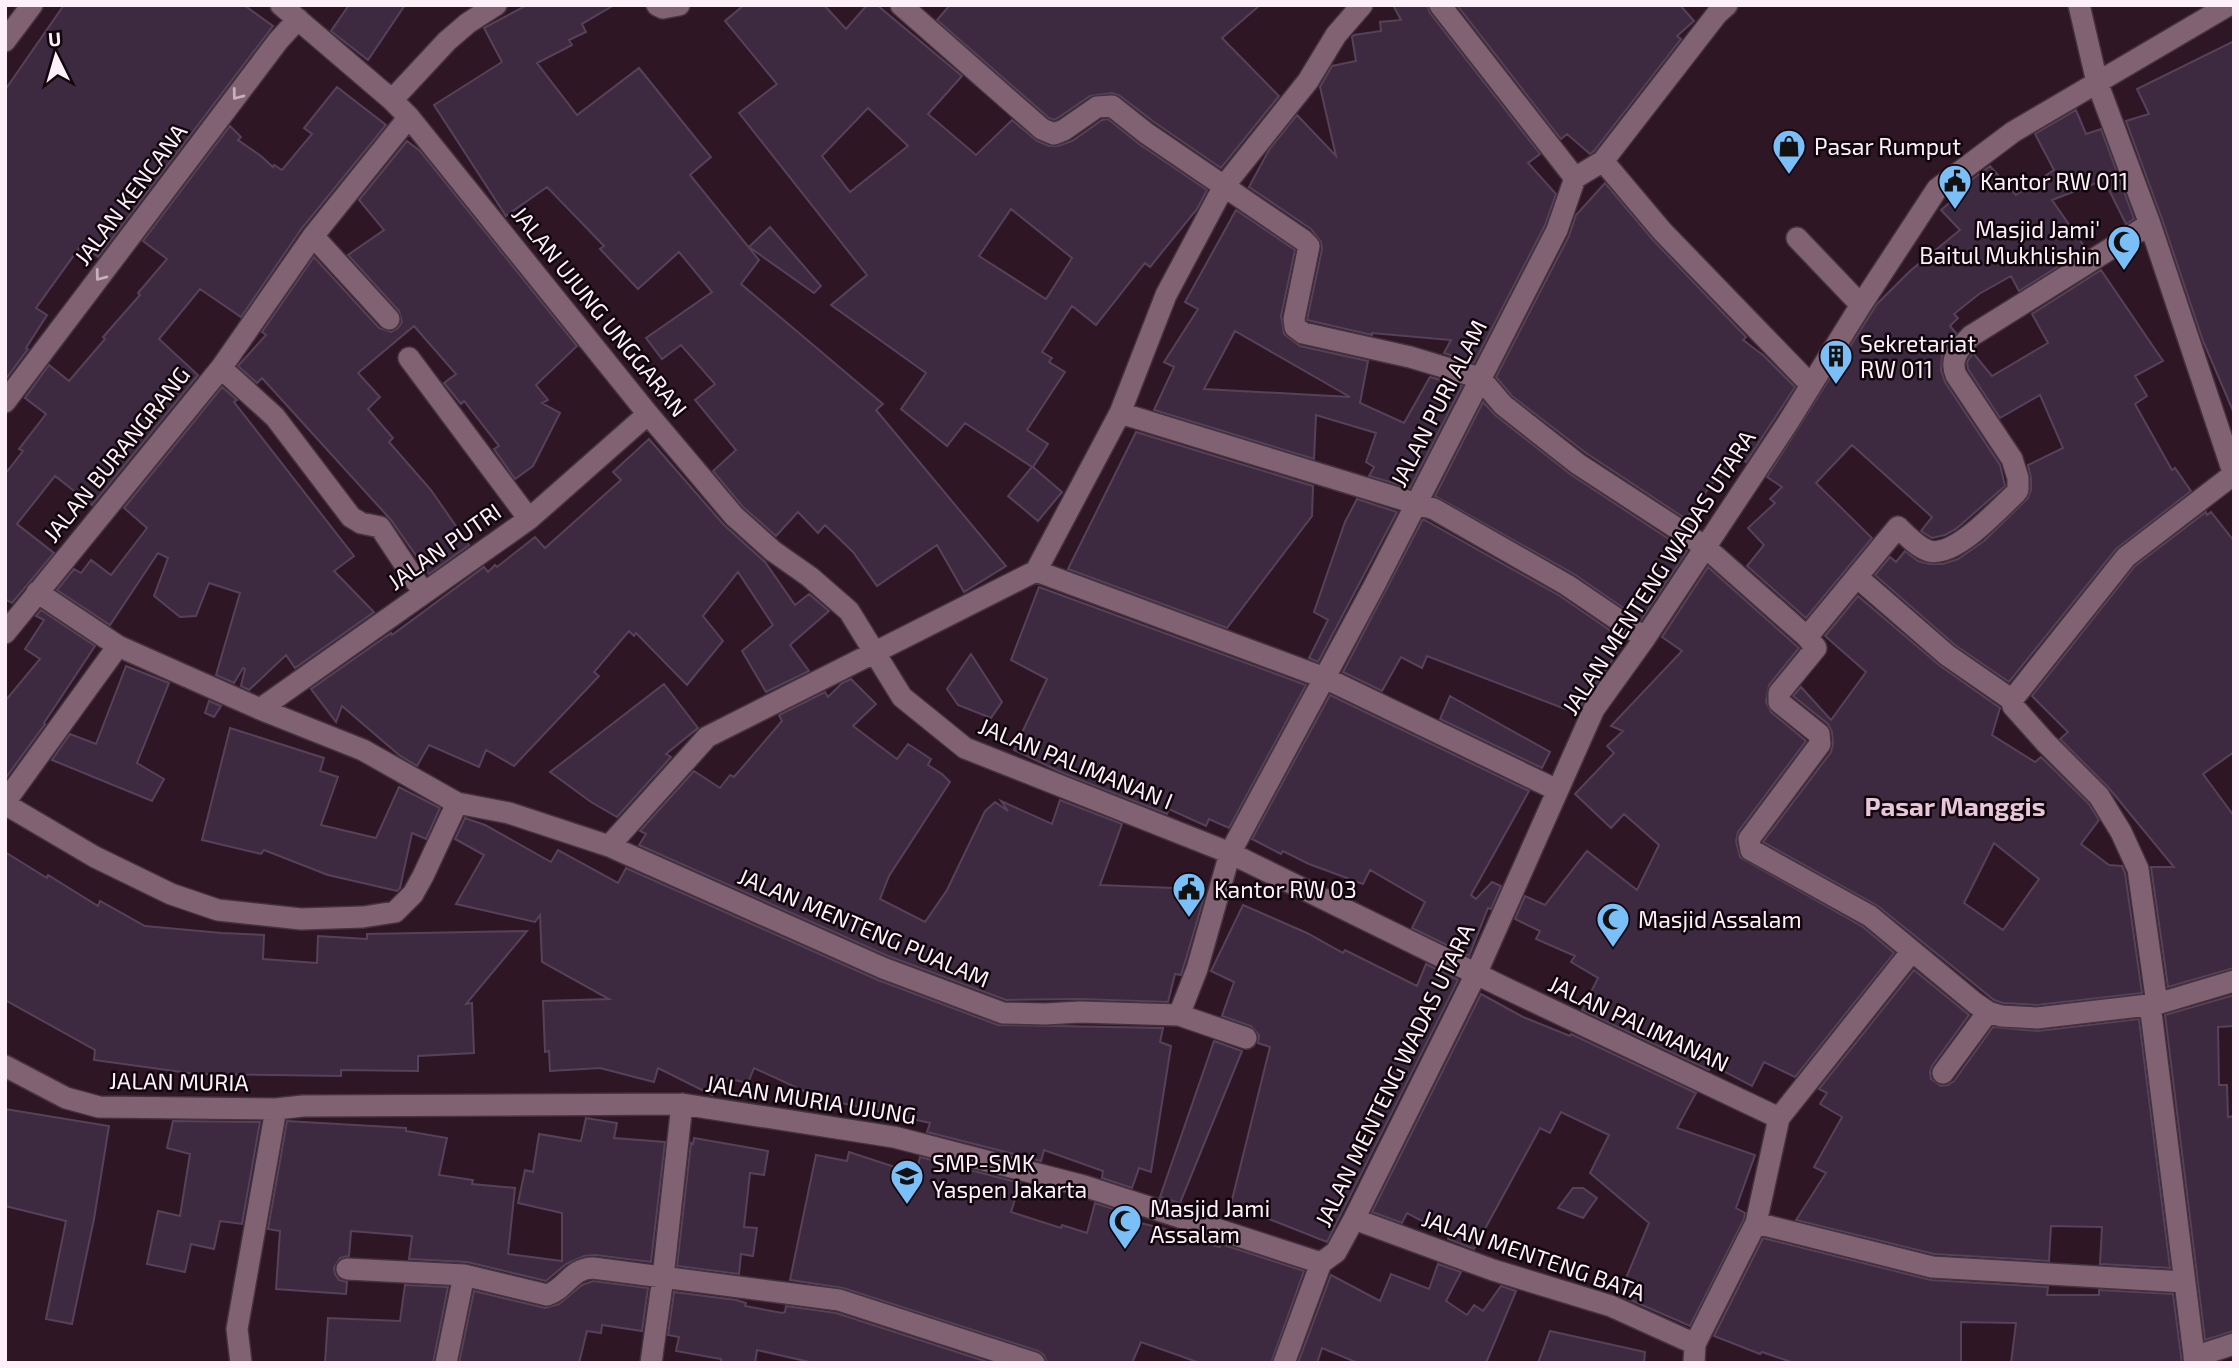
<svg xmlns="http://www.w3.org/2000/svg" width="2239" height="1368" font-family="'Exo 2',sans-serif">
<rect width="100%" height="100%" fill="#2e1625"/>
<path fill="#3e2a40" stroke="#564258" stroke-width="2" fill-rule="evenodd" d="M64,5h180l29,21 -175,231 -16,-13 -46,64 11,7 -21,33 2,1 -23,31v-290z
M349,5h56l-37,55 -37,-29z
M527,5h87l-32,19 4,8 -17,8 3,5 -35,18 40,52 62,-47 72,89 -21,18 69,85 -18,24 142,120 -7,6 130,156 -42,26 -27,-47 -60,41 -24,-34 -28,-27 -7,8 -20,-21 -22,24 -33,-29 -30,-36 23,-21 -41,-50 20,-16 -34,-39 -19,14 -16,-21 66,-46 -33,-40 -41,37 -38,-40 4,-3 -57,-59 -41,29 -72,-111 68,-43 -18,-34z
M744,5h80l22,24 21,-24h10l85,71 -34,38 48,41 36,-35 25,21 12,5h9l14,-5 30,-21 6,-1 31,25 68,46 -10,19 -47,58 -5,-4 -49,62 -24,-19 -30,46 10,6 -3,4 16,10 -38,58 21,14 -15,23 29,25 -24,29 -30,-25 24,-29 -67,-44 -18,23 -46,-37 25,-36 -95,-68 36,-30 -128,-162 38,-29 -52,-63zM868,108l40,38 -58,46 -28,-36zM1011,209l61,49 -26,41 -67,-43z
M950,5h310l-38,33 57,58 -58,72 -67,-46 -34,-26 -8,-3 -22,3 -32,22 -4,2 -5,-2 -112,-98z
M1393,5h34l3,8 110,141 -12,9 28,31 -11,31 -71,138 -30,-10 7,-13 -79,-7v2l-65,-15 15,-71 -1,-7 -10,-13 -62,-42 20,-37 28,-35 39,41 -16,-69 12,-21 24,-5 -4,-24 2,-2 27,-4 -1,-9 21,-2z
M1457,5h223l14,16 -17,15 4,3 -87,112 -4,3 -23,-20 -6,5z
M2234,41v369l-1,1 -30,-70 -41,-122 -36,-98 23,-7 -12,-25z
M337,87l49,38 -84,103 -61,89 -41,-28 -41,50 39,36 -106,130 -37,-29 -38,48 37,29 -42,50 -7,-4v-125l18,-23 -4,-2 27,-35 -21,-16 24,-33 20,16 36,-42 -2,-2 37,-42 -2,-2 29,-34 -24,-18 87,-115 11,11 -3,3 23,16 12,11 1,-2 8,5 30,-36 -8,-6z
M2076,110l10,24 15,-5 33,90 -8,5 -22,-44 -52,20 34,49 -67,42 -8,-15 -32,18 -25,20 4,4 -8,8 6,7 -10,14 -4,9 -1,14 4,12 55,83 5,21 -49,43 -11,6 -13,3 -11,-7 11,-14 -80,-72 -36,38 56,55 -66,80 -59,-52 17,-21 -16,-17 27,-25 -5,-4 12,-12 -15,-10 110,-173 33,-33 50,-41 -19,-20 21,-18 -3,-3 31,-23 26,29 38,-25 -19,-36z
M407,141l13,10 157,195 -41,39 12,15 -6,3 18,10 -27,53 -18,13 -21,-30 5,-3 -35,-45 -3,3 -17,-21 12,-9 -42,-48 -56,47 22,24 -12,12 25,29 -4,4 42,48 38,55 -40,29 -38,-54 -129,-142 -5,5 -19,-17 28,-31 -4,-3 52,-75 65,71 12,4 7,-4 4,-6 -3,-11 -51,-56 36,-25 -25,-30z
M1605,183l48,57 93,97 -3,3 20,15 32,32 -49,75 -11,-8 -15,25 -3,-2 -31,42 -100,-66 -74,-57 -16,-19 73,-141 7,-21z
M1236,210l59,40 -14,66 3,18 16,12 68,15 -8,42 44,20 26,-46 32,9 -52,102 -41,-12 5,-9 -8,-5 10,-29 -60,-18 -2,44 -160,-49 20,-43 -10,-5 34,-53 -13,-7zM1235,331l115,66 -146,-8z
M770,227l51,59 -7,7 -65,-46z
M2101,270l62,91 -28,15 12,20 -12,8 37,66 3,-2 16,23 -75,58 -107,133 -54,-37 -80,-70 15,-18 6,5 9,-11 13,10 11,3h14l15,-5 26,-18 44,-43 3,-8v-12l-3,-13 35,-17 -23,-53 -40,23 -32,-49 -1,-7 6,-9 19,23 56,-33 -16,-29z
M222,387l15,13 -3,2 120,154 -20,15 40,41 -79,56 -9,-13 -37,35 -8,-4 4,-17 -2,-1 -9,15 -18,-8 24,-82 -31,-10 -13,33 -16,1 -26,-21 14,-38 -10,-5 -48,72 -53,-35 17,-21 7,4 10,-13 20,15 36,-47 -23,-20z
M1483,402l12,13 75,59 117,77 -46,69 -67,-46 -139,-78z
M1136,432l177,54 -1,30 -85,112 -159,-59z
M649,439l75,86 41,37 30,43 14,-11 20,17 -39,34 19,26 -43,21 -24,-41 31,-26 -35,-53 -35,44 20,25 -36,44 -51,-52 -2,3 -5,-5 -35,41 5,4 -85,90 -28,-16 -7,17 -50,-22 -12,21 -18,-11 -57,-49 -6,16 -25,-33 80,-56 1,2 92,-68 4,5 7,-7 2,2 38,-30 10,11 76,-68 -8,-8z
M1357,499l40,13 -79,150 -9,-4 19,-38 -14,-8 31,-90z
M2206,512l1,3 4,-3 23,29v211l-31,22 31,42v152l-66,19 -17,-120h23l-66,-80 -48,-48 8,-7 -36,-36 103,-130z
M1423,519l137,77 64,44 -13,22 -28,40 -5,12 -4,-4 -1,2 -146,-56 -5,12 -21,-11 -19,34 -39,-19z
M1708,567l91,81 -30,37 -3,17 5,10 35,29 -68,91 -2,9 4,16 123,70 31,26 -99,124 -31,-15 -12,24 -40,-21 -3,5 -127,-60 16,-32 -27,-16 4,-6 -39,-17 4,-8 -25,-12 10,-23 20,9 42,-54 50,39 22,-45 -35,-31 -13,14 -36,-34 39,-41 -7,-7 16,-15 -12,-5 71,-75 -20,-14z
M1039,587l267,98 -77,143 -20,-9 -3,7 -37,-17 -2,5 -102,-40 -51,-24 33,-71 -36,-19z
M1858,596l81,69 61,43 -8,27 43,27 6,-5 48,47 10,16 -18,24 28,21 13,1 3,7 17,120 -105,12 -34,-2 -9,-3 -116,-94 -115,-64 68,-90 2,-8 -1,-12 -4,-8 -35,-28 8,-9 30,33 35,-48 -41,-36zM1994,843l45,36 -36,51 -39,-27z
M41,610l54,36 -51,77 1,1 -40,55v-78l35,-42 -15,-10 19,-29 -8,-4z
M971,654l31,48 -11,16 -33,-13 -11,-16z
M126,666l43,17 -32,80 27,16 -12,22 -100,-41 18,-26 26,10z
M851,679l25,25 -23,22 44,33 11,-15 23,15 -3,6 14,9 8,8 -61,94 -9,23 45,23 22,-32 38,-79 10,-9 13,9 -7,-10 51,23 8,-24 62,24 -22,61 74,3v-4l31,1 -1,12 -18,62 -5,16 -6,-1 -7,28 -88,-3 -74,1 -118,-44 -249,-111 7,-11 -6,-3 54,-60 26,17 10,-13 4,2 48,-56 -3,-6 46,-23 3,5 14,-14z
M664,684l34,44 -32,26 5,3 -54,60 -26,-15 -41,-30z
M1330,695l199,96 -58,104 5,4 16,-17 9,4 -10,23 -3,-1 -19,48 -57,-28 13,-26 -55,-32 -7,14 -54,-20 -26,-13 -2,3 -29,-15z
M1450,696l100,56 -8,16 -102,-49z
M209,701l12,5 -7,11 -9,-4z
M230,728l94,30 -4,13 18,6 -17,48 55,13 23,-51 41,21 -14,31 -14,-6 -12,55 -3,3 -69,-16 -64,-25 -3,4 -59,-14z
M465,818l20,7 66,37 7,-12 60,33 8,-15 252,112 120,45 165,3 -3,14 11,4 -20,126 -12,-4 -7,20 -30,-10 1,-7 -59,-21 -3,11 -114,-29 3,-9 -111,-25 -65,-30 -6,15 -31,-7 -5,19 -54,-27 -4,14 -54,-14 -50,3 -1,-20 -4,1 -2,-51 66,-2 -67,-37 -2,-47 -5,7 -79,-18 28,-49 -29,-16z
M5,852l42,26 1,-3 50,31 2,-5 45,25 77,7 42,2 -1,24 54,4 1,-27 49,3v-5l160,-3 -61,73 6,-1 2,50 -56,3v15l-77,-1v6l-145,-2 -102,-14 1,-10 -90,-50z
M1243,905l64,28 36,20 2,-3 72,36 9,-22 32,16 -131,262 -96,-38 39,-157 -12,-4 1,-8 -8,-9 -29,-10 12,-34 -23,-11z
M1914,970l55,45 -37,51 -2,6 1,7 10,7 7,-1 6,-4 39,-54 45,4 101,-12 31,249 -70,-4 2,-37 -51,-1 -2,35 -115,-7 -138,-34 30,-47 -12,-6 28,-50 -22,-13 7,-11 -8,-4z
M1481,994l42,23 47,19 1,-2 125,59 -19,35 78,27 -19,53 9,5 -1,6 -54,107 -71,-31 30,-72 -59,-50 19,-38 -48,-23 -11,21 -10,-5 -66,121 -26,-10 1,-4 -42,-22 -5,10 -30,-11z
M2234,995v31l-16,1 1,58h8l1,32 6,-1v215l-29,9 -40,-325z
M1214,1041l28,10 -62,152 -20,-6z
M5,1109l104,17 -15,93 -22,105 -26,-5 20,-98 -61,-15z
M586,1118l31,5 -3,15 51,4 -14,120 -56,-7 -11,1 -18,8 -20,17 -79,-19 -58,-3 3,-23 -61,-5 -2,25 -9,2 -6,10 1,6 4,6 8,2 -1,12 -70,-5 4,-58 -12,-2 19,-108 119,7v3l41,7 -8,37 34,5 -1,4 43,4 -7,66 54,7v-48l-44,-10 7,-33 8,2 6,-38 42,7z
M173,1121l87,1 -18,102 -22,-3 -6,28 -23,-5 -6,28 -38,-8 11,-53 22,5 10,-62 -23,-6z
M694,1138l74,13 -4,24 -14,-2 -6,54 13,1 -4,28 -12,-2 -2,20 -62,-8 14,-123 2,1z
M849,1152l67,22 4,-17 100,26 -9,29 50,16 1,-3 25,8 8,-30 28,9 -3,6 49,12 -1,4 52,13 1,-3 83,27 -33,92h-71l-59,-21 -9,21h-85l-3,-8 -6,-4 -195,-63 -53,-8 26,-125 31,6z
M1573,1188h10l14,10 -14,20 -25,-10z
M1763,1238l168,42 117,7 -1,8h52v-5l74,4 9,69h-171l5,-40 -55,-1v41h-167l-32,-11 -2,2 -46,-18z
M1438,1264l23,8 -15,29 21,14 7,-10 9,6 18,-25 15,5 -30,72h-128l-36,-15 -5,15h-19l33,-88 49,26 11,-27 38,15z
M593,1281l55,7 -6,43 -40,-6 -1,8 -14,-2 -8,32h-120l15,-72 71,17 14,-4 23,-19z
M405,1285l43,2 -15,76h-108l3,-45 72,3z
M674,1292l62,8 10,3 -1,3 37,7 3,-1 1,-6 50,7 155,50h-177l-57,-13 -2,13h-34v-4l-45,-8 3,-14 -11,-2z
M1550,1331l95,21 -1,11h-106z"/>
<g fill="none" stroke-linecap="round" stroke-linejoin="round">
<defs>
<path id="minor" d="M281,5l111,95 17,17 239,297 86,102 39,35 37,26 39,34 53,86 63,51 265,105 269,132 280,133
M657,5l6,3 16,-3
M901,5l141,124 12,5 10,-4 33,-23 15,-1 34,27 157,107 6,6 -15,73 1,8 8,6 107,24 70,21 23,27 75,59 126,82 103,91 9,11 -37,45v9l40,32 1,10 -71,95 2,11 119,66 105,87 13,9 13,4 36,2 120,-14 77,-23
M1440,5l135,173
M2079,5l18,77 53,142 84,251
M5,41l27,-36
M392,100l55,-59 21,-18 28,-18
M1603,161l59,70 148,153
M313,236l76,83
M1797,238l64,67
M409,358l120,161
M221,368l54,49 76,100 10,6 19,4 43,65
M5,402l273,-361 20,-22
M1120,413l314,96 133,76 78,53
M1036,571l289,107 232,112
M1857,577l90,78 65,45
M37,592l81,54 142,63 103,41 94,53 52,10 100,33 274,122 120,45 42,1 35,-2 99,3 18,-46 33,-116 144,-267 183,-356 18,-52 28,-17 114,-147 10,-9
M5,633l216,-265 92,-132 96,-119
M1807,637l91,-110c9,9 19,20 31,24 26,7 68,-41 86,-57l3,-4v-12l-6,-19 -56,-84c-7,-16 4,-28 15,-39l179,-112
M2012,700l1,6 33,37 53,53 22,36 17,37 19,135
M2012,700l114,-143 108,-83
M260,709l269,-190 119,-105
M5,802l113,-156
M5,804l90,53 76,37 47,16 83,9 62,-2 32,-5 18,-18 10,-18 34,-73
M609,846l98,-109 329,-166 84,-158 46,-118 58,-109 84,-105 28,-46 26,-30
M2150,1004l45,359
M1179,1015l67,23
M5,1066l61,32 33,9 177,2 27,-3 379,-2 212,33 190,49 237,77
M1943,1073l45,-61
M1354,1219l139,51 118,36 84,38
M1756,1223l176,44 253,15
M347,1269l117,6 83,20c19,-6 24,-27 46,-27l246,32 195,63
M2194,1357l40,-13
M241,1363l-4,-34 39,-220
M446,1363l18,-88
M651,1363l12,-86 19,-173
M1284,1363l37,-100 15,-11 18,-33 122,-245 118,-265 51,-71 142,-214 74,-119 76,-116 76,-57 216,-127
M1694,1363l1,-19 61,-121 23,-105 133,-167"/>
</defs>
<use href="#minor" stroke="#44323d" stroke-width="24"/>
<use href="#minor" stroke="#806273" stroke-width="21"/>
</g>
<defs><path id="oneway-chevron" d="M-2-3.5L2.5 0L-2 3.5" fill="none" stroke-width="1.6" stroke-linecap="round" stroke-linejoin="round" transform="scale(1.75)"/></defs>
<g stroke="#c5b0bc">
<use href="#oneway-chevron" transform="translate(237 95) rotate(127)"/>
<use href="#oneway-chevron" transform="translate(100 276) rotate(127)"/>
</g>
<defs>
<symbol id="shop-pin" viewBox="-11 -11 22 30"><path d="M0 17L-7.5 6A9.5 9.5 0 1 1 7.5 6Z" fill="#7abff8" stroke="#10060c"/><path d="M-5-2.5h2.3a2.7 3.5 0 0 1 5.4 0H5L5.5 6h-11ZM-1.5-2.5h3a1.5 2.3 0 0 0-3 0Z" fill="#111"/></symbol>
<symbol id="civic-pin" viewBox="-11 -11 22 30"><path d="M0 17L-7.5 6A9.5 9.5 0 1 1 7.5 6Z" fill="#7abff8" stroke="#10060c"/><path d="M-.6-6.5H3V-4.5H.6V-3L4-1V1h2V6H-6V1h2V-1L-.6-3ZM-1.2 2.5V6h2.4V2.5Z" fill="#111"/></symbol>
<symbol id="mosque-pin" viewBox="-11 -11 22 30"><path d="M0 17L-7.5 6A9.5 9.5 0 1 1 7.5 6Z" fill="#7abff8" stroke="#10060c"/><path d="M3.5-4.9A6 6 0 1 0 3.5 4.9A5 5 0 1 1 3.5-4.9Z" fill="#111"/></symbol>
<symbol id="building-pin" viewBox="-11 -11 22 30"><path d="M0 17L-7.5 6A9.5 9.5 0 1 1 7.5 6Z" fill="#7abff8" stroke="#10060c"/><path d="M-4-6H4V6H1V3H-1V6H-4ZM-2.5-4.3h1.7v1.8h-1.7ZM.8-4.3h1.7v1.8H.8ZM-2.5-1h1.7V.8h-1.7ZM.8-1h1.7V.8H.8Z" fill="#111"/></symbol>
<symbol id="school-pin" viewBox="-11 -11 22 30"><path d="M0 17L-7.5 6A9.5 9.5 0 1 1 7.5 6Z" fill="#7abff8" stroke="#10060c"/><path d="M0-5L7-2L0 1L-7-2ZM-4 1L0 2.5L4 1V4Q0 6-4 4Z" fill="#111"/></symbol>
</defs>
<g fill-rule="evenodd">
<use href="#shop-pin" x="1770" y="127" width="38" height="52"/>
<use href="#civic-pin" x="1936" y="162" width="38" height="52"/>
<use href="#mosque-pin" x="2105" y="223" width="38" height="52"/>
<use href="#building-pin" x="1817" y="337" width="38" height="52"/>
<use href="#civic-pin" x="1170" y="870" width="38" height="52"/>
<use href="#mosque-pin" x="1594" y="900" width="38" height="52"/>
<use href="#school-pin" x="888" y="1157" width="38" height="52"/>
<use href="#mosque-pin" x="1106" y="1202" width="38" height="52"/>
</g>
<g text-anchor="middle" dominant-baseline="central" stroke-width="5" stroke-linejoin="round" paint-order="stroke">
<g font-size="23" fill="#fef0f8" stroke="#10060c" text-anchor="start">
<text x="1814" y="146">Pasar Rumput</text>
<text x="1980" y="181">Kantor RW 011</text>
<text x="2100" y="229" text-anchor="end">Masjid Jami'<tspan x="2100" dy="26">Baitul Mukhlishin</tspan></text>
<text x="1860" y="343">Sekretariat<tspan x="1860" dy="26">RW 011</tspan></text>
<text x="1214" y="889">Kantor RW 03</text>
<text x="1638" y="919">Masjid Assalam</text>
<text x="932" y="1163">SMP-SMK<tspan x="932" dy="26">Yaspen Jakarta</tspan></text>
<text x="1150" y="1208">Masjid Jami<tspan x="1150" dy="26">Assalam</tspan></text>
</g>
<g font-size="23" fill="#fef0f8" stroke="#10060c">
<text transform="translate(130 194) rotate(-53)">JALAN KENCANA</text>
<text transform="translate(600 311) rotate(51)">JALAN UJUNG UNGGARAN</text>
<text transform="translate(1438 403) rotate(-63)">JALAN PURI ALAM</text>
<text transform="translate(116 454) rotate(-51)">JALAN BURANGRANG</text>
<text transform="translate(444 546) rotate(-35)">JALAN PUTRI</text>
<text transform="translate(1658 572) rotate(-57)">JALAN MENTENG WADAS UTARA</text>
<text transform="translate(1076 763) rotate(22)">JALAN PALIMANAN I</text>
<text transform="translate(864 927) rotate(23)">JALAN MENTENG PUALAM</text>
<text transform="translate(1639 1023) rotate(25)">JALAN PALIMANAN</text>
<text transform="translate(1394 1075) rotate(-64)">JALAN MENTENG WADAS UTARA</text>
<text transform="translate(179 1081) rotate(1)">JALAN MURIA</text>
<text transform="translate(811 1099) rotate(9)">JALAN MURIA UJUNG</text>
<text transform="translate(1534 1255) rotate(19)">JALAN MENTENG BATA</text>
</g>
<g font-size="26" font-weight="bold" fill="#e9c7da" stroke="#10060c">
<text x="1955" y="805">Pasar Manggis</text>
</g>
</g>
<rect width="2239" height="1368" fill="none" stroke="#fef0f8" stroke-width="14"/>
<g transform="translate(56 56) rotate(355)" stroke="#10060c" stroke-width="5" paint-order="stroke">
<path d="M0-5L12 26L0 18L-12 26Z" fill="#fef0f8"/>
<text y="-10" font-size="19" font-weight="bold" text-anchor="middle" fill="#fef0f8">U</text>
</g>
</svg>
